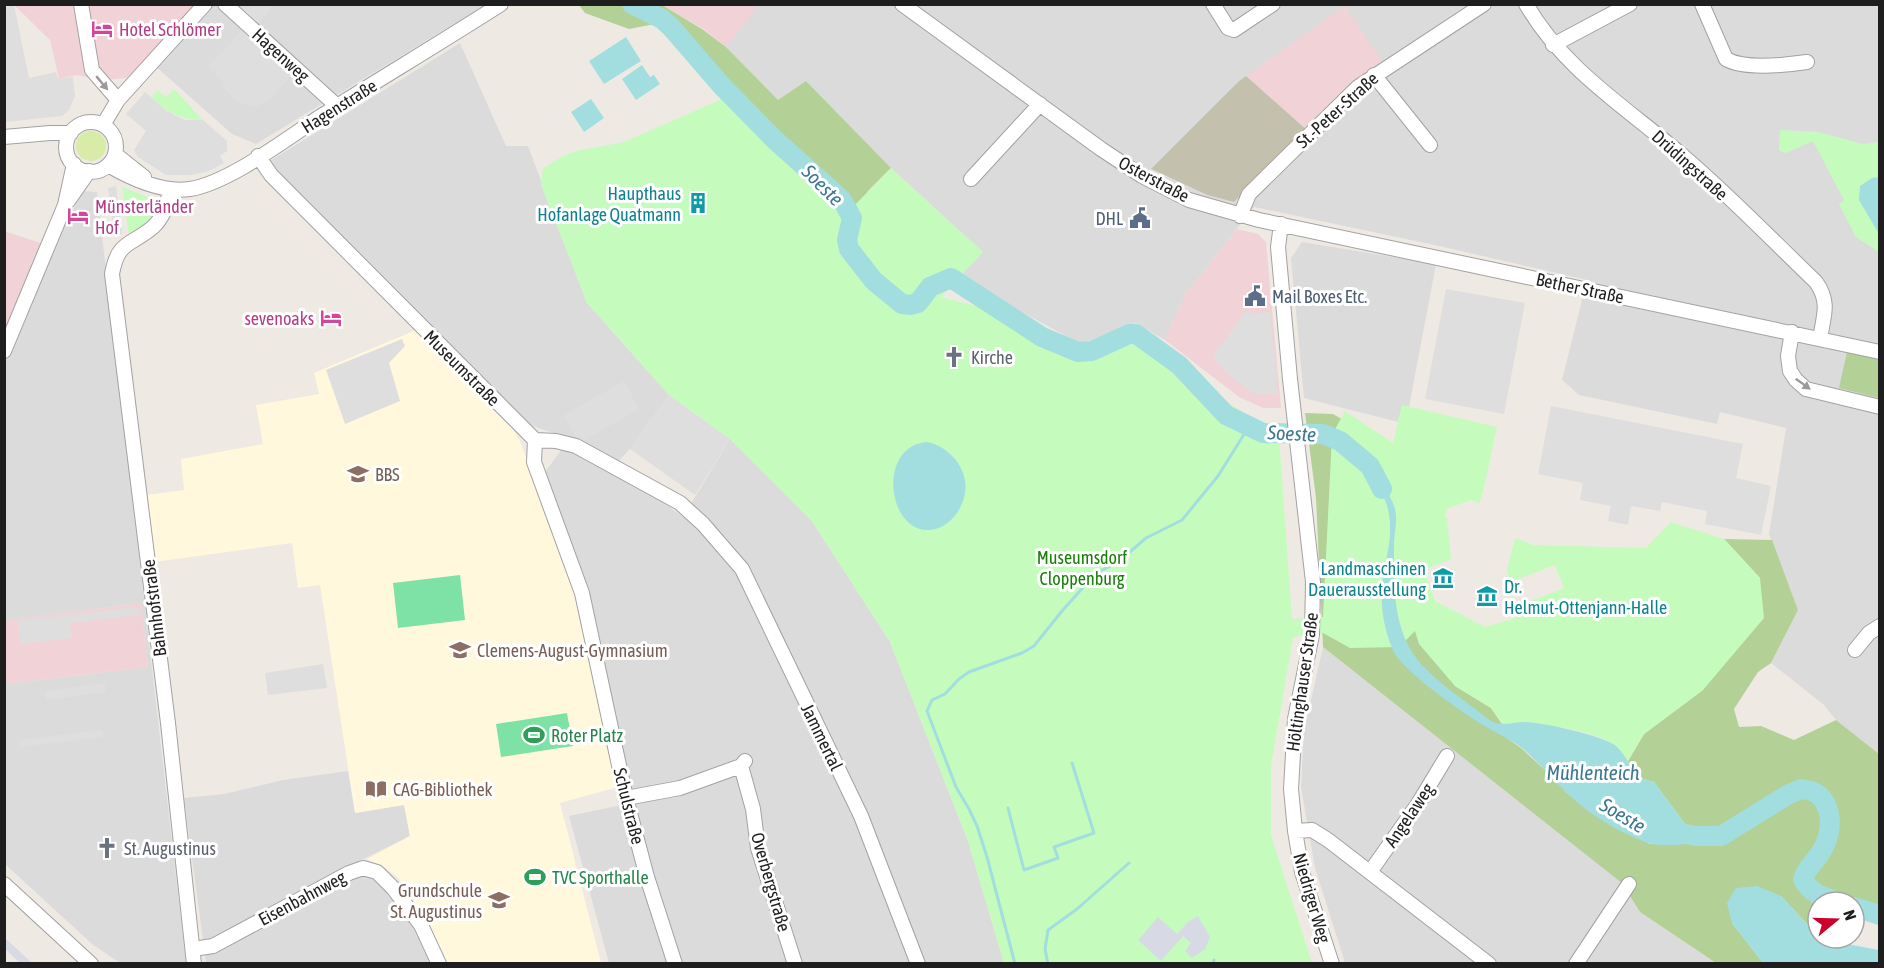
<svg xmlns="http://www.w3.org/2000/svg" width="1884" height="968" font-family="'Asap Condensed',sans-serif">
<rect width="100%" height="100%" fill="#efe9e3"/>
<path fill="#dcdbdb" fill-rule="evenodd" d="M759,4l1120,1v749l-43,-34 -12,-15 -53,-42 27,-53 -29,-76 17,-106 -66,-16 -3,12 -138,-29 -17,-15 25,-100 -148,-34 -185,-39 -69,88 -20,45 -29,-17 -55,21 -123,-66 24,-26 -91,-84 -85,-87 -28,20 -52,-54zM1345,7l34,58 -23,15 -41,44 -81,78 -27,-7 -56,-25 87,-88z
M209,5h276l-229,139 -24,-10 -78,-69z
M460,43l46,103h22l59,157 82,92 -39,54 -12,13 -44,-22 -50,-17 -249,-251 -5,-11z
M83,191l14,1 89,771h-66l-28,-19 -87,-80v-180l143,-17 -7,-64 -136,18 -1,-296 13,5 36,-83z
M1302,242l134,22 -27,143 -7,-1 -4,16 -94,-24 -13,-140z
M730,439l82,82 78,121 78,199 36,122h-395l-40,-147 62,-13 -88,-328 22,-30 94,54 24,18z
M1323,647l300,236 17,29 76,51h-371l-30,-95 -14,-81 3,-56z
M348,771l7,42 49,-8 6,31 -63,31 28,8 42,52 17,36h-228l-22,-165 40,-4 59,-14z"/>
<path fill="#f1d2d7" d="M14,5h183l-70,73 -24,2 -26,-5 -18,4 -9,-39z
M662,5h97l-33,42 -24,-19z
M1345,6l36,54 -2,5 -23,15 -48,51 -62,-55z
M1237,229l21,5 8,8 15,166h-18l-24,-11 -74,-57 20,-45z
M4,231l49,16 -35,83 -13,-5z
M141,603l7,64 -143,17 -1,-63z"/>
<path fill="#fff8dd" d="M416,330l91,90 12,19 60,156 39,192 -58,16 41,160h-153l-20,-42 -29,-42 -13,-11 -19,-9 43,-23 -6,-31 -49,8 -35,-228 -22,3 -6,-45 -138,19 -8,-67 38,-5 -3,-31 82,-15 -7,-39 63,-11 -5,-21z"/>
<path fill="#c4c0ae" d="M1246,76l62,55 -74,71 -27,-7 -56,-26 87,-87z"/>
<path fill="#d7eca7" d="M76 146a15 15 0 1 1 30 0a15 15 0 1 1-30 0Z"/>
<path fill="#b3d096" d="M579,5h83l40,24 24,18 52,53 28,-19 85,87 -23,23 -11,56 -12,-32 -123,-116 -67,-75 -26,5 -44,-16z
M1847,352l32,7v39l-40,-10z
M1305,413l28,1 41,24 81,248 36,22 11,16 -4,8 23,16 36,33 10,12 27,21 56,30 69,-12 -34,-8 -31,-42 -17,-5 -9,-16 16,-27 59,-44 57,-112 -36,-39 48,1 26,70 -27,53 -13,9 -24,37 5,18 22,-1 33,14 42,-20 43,34v171l-25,-10v-13h-36v13l-11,9 -26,-28 -49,27 31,40h-47l-76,-51 -18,-29 -299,-236 -7,-149z"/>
<path fill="#c6fbbe" d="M174,89l29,31c-24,-1 -34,-7 -52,-23l6,-7 9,7z
M722,99l123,116 46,-47 92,84 -42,45 47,12 45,30 56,23 46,-21 144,95 13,183 31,-2 9,-182 13,-24 48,32 9,-38 95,22 -14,65 -4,11 -7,-3 -24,8 -4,9 3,1 4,41 -27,11 11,31 50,26 33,-10 -2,-10 48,-19 -9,-23 -45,17 -3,-12 8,-32 19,7 112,3 25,-26 53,17 36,39 4,40 -61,72 -59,44 -16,27c-5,-5 -10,-14 -16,-18 -27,-15 -79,-21 -110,-19l-11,-16 -36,-22 -36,-42 -4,-13 -16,16 -49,1 -27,-15 -30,4 -22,129v69l41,128h-308l-36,-122 -78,-199 -78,-121 -82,-82 -61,-44 -82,-92 -46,-118 2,-17 22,-13 11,-4 48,-9z
M1780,130l38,2 45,12 16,-2v110l-23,-15 -17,-33 5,-4 -31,-59 -27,12 -7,-3z
M122,187l36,14 2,2 -8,19 -23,14z"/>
<path fill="#7ee2a6" d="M460,575l5,45 -67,8 -5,-45z
M567,713l6,33 -72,11 -5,-33z"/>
<path fill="#dedede" d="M14,5l15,73 27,-6 2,7 15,-2 2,19 -6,14 -7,6 -57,6v-115z
M231,5h43l-18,21z
M244,28l50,45 -19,20 1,2 -20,12 -18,-5 -17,-16 3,-4 -16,-15z
M145,92l22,19 18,9h18l24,21v10l-7,5 4,7 -15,8 -17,4h-26l-28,-18 -4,-7 12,-19 -20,-17z
M116,186l6,48 -8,1 -6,-47z
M1446,289l79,14 -21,111 -79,-15z
M1247,310l6,4 17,-2 8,81 -24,1 -29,-22 -12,-16z
M402,339l3,7 -16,17 11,38 -55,23 -19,-54z
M624,381l15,28 -60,34 -15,-28z
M669,395l61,44 -35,56 -65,-46z
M1551,406l192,38 -7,34 35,8 -10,49 -56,-11 2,-13 -45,-9 -2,9 -29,-5 -3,19 -20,-4 3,-15 -31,-6 3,-17 -45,-9z
M138,607l1,8 -69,8 2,15 -51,6 -3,-23z
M323,664l4,24 -59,7 -3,-22z
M105,683l1,9 -60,8 -1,-9z
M102,730l1,7 -83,10 -1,-7z"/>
<path fill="#d7dae5" d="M1198,916l12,21 -5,12 -13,9 -7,-7 6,-8 -8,-7 -22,25 -23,-21 20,-23 19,17 11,-12z
M5,938l27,25h-12l-15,-14z"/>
<path fill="#a2dedf" d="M626,37l15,24 -37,23 -15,-23z
M642,65l8,12 4,-2 6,9 -24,16 -14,-21z
M591,99l13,19 -20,14 -13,-20z
M1879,177h1l-1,57 -20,-34 1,-14 12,-8z
M926,442c16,2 32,16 37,31 9,23 -8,55 -33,57 -43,3 -53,-83 -4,-88z
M1370,466c9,12 20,27 25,43 3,12 -1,24 -1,36 0,42 -2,87 28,120 16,17 35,30 53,44 6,4 12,10 18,13 11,4 21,0 32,0 20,1 71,12 88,22 10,6 18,23 24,33l17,5 31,42 34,8 1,8c-17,3 -56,8 -72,3 -28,-10 -60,-29 -81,-50 -15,-14 -28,-31 -45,-45 -12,-9 -26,-15 -39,-23 -20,-12 -82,-55 -90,-75 -11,-25 -14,-52 -9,-80 3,-15 7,-30 6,-45 0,-21 -12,-40 -20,-59z
M1757,886l24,10 26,28 11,7v7h9l4,3 48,9v13h-116l-31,-40 -5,-20 9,-15z"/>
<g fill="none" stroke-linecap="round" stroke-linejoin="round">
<path stroke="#a2dedf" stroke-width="3" d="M1008,808l16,62 34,-12 -4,-11 40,-14 -22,-70
M1015,964l-28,-107 -10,-31 -8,-17 -13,-22 -29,-76 5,-11 13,-6 14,-15 10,-7 53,-19 12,-7 28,-35 34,-38 21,-10 29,-25 36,-18 36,-44 30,-48
M1048,964l-3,-15 3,-19 29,-21 52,-46
M1213,964l1,-4"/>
<path stroke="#a2dedf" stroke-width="20" d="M632,4l30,15 9,8 50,58 54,55 67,60 10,18 -5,22 2,9 25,32 28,23 8,1 8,-2 12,-16 21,-9 91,59 36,15 14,-1 37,-17h7l43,31 47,50 37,18 60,1 17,7 30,25 12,23
M1694,836h27l68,-42 12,-5c6,1 14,2 18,6 15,15 13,40 2,57 -6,10 -14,15 -18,27 8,15 20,18 36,23
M1854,907l26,8"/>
<defs>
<path id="minor" d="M81,4l11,66 26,30
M225,4l112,102
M902,4l199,145 41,27 47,24 70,20 621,132
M1213,4l15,24 6,2 39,-26
M1526,4c37,65 101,104 157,152 46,39 89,84 133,126 14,20 8,33 4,56
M1702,4l24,55c19,11 60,6 81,3
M1553,45l77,-41
M1374,75l56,70
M66 147a25 25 0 1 1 50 0a25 25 0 1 1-50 0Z
M103,125l15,-25 87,-96
M4,137l46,-4h21
M115,154l29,23
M258,156l13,19 264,265 21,1 20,5 104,57 23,21 39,45 119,247 57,148
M108,165c24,14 55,28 82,24 38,-6 95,-49 128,-71 60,-38 122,-75 183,-114
M971,179l69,-75
M170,189c-2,14 -6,28 -17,38 -22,19 -35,13 -41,47l56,449 26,241
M68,201l21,-30
M1240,216l9,-22 109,-107 126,-83
M1281,224l-3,23 12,132 23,203 -1,53 -17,84 -4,70 4,42 7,41 30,92
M1792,332l-4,24 2,15 6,9 10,9 74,18
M4,351l61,-146 9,-41
M535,440l-1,22 48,131 44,205 21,79 28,87
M1855,650l14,-17 11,-7
M741,766l12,43 5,39 37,116
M626,798l54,-10 61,-22 4,-5
M1295,831l17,-1 16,10 161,124
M1370,872l48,-68 29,-48
M4,884l87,80
M193,949l20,-3 136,-73 14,-5 14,4 16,16 28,37 18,39
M1576,964l53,-80"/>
</defs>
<use href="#minor" stroke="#a2a2a2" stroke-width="16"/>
<use href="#minor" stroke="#fff" stroke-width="14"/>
<path stroke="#6c6c6c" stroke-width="3" stroke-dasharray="12 12" stroke-linecap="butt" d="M4,963l1,1"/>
</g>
<defs><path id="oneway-solid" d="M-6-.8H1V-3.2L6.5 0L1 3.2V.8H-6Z" transform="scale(1.5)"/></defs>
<g fill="#9a9a9a">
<use href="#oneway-solid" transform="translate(102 83) rotate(50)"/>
<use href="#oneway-solid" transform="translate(1803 384) rotate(36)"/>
</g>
<defs>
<symbol id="hotel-bare" viewBox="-9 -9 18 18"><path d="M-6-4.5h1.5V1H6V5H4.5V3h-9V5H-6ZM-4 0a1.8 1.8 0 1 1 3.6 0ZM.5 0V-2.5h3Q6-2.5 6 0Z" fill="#d1479c" stroke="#fff" stroke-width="2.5" paint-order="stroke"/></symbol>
<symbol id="building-bare" viewBox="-9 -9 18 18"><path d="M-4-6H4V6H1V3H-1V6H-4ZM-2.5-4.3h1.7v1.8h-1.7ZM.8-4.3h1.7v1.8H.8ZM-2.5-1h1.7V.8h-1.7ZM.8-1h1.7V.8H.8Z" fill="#0f9aa8" stroke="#fff" stroke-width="2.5" paint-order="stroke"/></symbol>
<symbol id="civic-bare" viewBox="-9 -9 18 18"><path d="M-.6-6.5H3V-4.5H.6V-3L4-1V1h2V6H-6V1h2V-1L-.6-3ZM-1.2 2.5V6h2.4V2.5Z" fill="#5c6f8a" stroke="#fff" stroke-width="2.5" paint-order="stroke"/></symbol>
<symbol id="church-bare" viewBox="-9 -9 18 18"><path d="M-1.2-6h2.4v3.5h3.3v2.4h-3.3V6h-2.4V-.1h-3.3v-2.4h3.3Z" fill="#6b7280" stroke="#fff" stroke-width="2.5" paint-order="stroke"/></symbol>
<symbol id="school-bare" viewBox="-9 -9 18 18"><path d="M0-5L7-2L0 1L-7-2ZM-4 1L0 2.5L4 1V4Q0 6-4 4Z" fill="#8d6e63" stroke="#fff" stroke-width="2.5" paint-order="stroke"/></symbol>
<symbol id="museum-bare" viewBox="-9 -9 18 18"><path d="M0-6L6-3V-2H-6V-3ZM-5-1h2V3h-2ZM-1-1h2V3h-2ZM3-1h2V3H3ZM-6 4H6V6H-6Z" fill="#0f9aa8" stroke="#fff" stroke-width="2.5" paint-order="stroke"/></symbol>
<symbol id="stadium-bare" viewBox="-9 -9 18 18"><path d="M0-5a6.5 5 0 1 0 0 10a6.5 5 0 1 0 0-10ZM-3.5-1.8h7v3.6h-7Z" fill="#2e9e5b" stroke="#fff" stroke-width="2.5" paint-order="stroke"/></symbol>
<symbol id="library-bare" viewBox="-9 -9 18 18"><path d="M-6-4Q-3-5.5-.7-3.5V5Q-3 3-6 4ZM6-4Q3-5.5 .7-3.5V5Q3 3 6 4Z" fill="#8d6e63" stroke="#fff" stroke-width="2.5" paint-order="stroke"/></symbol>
</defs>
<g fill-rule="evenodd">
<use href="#hotel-bare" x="87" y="14" width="30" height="30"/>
<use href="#building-bare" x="683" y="188" width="30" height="30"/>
<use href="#hotel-bare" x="63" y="201" width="30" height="30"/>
<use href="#civic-bare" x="1125" y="203" width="30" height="30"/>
<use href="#civic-bare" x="1240" y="281" width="30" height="30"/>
<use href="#hotel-bare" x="316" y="303" width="30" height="30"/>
<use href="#church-bare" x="939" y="342" width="30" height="30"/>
<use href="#school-bare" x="343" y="459" width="30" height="30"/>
<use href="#museum-bare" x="1428" y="563" width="30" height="30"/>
<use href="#museum-bare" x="1472" y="581" width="30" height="30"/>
<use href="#school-bare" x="445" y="635" width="30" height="30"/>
<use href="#stadium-bare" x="519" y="720" width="30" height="30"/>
<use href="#library-bare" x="361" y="774" width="30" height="30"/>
<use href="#church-bare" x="92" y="833" width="30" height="30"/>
<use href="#stadium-bare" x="520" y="862" width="30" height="30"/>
<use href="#school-bare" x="484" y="885" width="30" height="30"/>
</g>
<g text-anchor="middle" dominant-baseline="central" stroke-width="6" stroke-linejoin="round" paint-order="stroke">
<g font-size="18" fill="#b23c85" stroke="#fff" text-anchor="start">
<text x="119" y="29">Hotel Schlömer</text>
<text x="95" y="206">Münsterländer<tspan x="95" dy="21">Hof</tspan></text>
<text x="314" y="318" text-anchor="end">sevenoaks</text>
</g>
<g font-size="18" fill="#1e1e1e" stroke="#fff">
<text transform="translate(281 55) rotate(42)">Hagenweg</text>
<text transform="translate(339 106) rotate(-32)">Hagenstraße</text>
<text transform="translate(1337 110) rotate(-42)">St.-Peter-Straße</text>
<text transform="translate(1690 165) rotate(42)">Drüdingstraße</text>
<text transform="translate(1154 179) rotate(28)">Osterstraße</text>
<text transform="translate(1580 288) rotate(12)">Bether Straße</text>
<text transform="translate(462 368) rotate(45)">Museumstraße</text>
<text transform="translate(154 608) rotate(-97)">Bahnhofstraße</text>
<text transform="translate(1302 682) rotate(-82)">Höltinghauser Straße</text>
<text transform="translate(822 737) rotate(64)">Jammertal</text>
<text transform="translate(629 806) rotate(76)">Schulstraße</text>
<text transform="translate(1409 815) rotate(-56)">Angelaweg</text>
<text transform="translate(771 882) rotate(74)">Overbergstraße</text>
<text transform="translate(302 898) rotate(-28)">Eisenbahnweg</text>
<text transform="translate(1312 898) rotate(74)">Niedriger Weg</text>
</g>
<g font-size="18" fill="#0d838f" stroke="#fff" text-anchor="end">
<text x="681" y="193">Haupthaus<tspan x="681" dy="21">Hofanlage Quatmann</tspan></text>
<text x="1426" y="568">Landmaschinen<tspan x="1426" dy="21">Dauerausstellung</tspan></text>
<text x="1504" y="586" text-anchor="start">Dr.<tspan x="1504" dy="21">Helmut-Ottenjann-Halle</tspan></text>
</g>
<g font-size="18" fill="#4e5e75" stroke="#fff" text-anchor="end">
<text x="1123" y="218">DHL</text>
<text x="1272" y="296" text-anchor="start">Mail Boxes Etc.</text>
</g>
<g font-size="18" fill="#5b616d" stroke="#fff" text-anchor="start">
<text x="971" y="357">Kirche</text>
<text x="124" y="848">St. Augustinus</text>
</g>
<g font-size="18" fill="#785e54" stroke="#fff" text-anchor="start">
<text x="375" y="474">BBS</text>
<text x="477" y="650">Clemens-August-Gymnasium</text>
<text x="393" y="789">CAG-Bibliothek</text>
<text x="482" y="890" text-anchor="end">Grundschule<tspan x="482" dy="21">St. Augustinus</tspan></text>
</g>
<g font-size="18" fill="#168007" stroke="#fff">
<text x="1082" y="557">Museumsdorf<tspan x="1082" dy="21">Cloppenburg</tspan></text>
</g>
<g font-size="18" fill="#27864d" stroke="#fff" text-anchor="start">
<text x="551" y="735">Roter Platz</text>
<text x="552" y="877">TVC Sporthalle</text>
</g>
<g font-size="20" font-style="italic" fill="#3b7891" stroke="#fff">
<text transform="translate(823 185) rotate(45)">Soeste</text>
<text transform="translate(1292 433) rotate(3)">Soeste</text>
<text x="1593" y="772">Mühlenteich</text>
<text transform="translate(1623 815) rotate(31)">Soeste</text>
</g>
</g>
<rect width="1884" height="968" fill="none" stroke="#1e1e1e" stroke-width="12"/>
<g transform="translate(1836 920) rotate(71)"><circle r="28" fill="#ffffff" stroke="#a5a5a5" stroke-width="1.5"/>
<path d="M0-4.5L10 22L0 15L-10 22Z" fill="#cc002a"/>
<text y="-9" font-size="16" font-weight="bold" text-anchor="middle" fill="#1e1e1e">N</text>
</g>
</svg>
